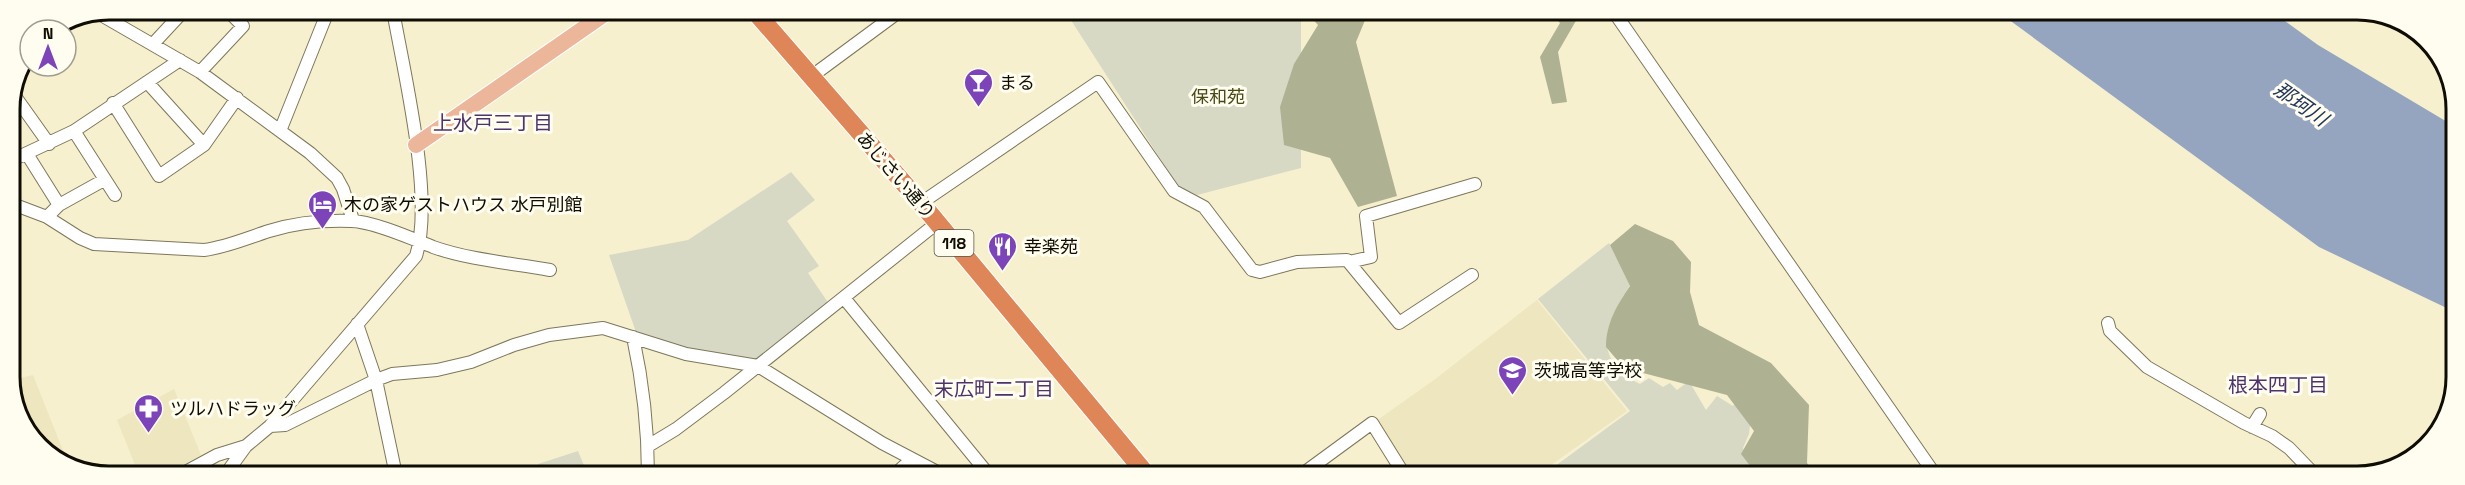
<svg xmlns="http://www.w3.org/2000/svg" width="2465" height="485" font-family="'Space Grotesk','Noto Sans JP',sans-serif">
<rect width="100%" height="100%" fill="#f6f0cf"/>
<path fill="#eee6be" d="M1537,300l90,111 -83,59 4,6h-138l-34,-55 58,-41z
M33,375l35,88 -25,-12 -31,-49v-22z
M174,389l27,66 -36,20h-26l-22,-55z"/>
<path fill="#d7d9c5" d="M1303,13l-2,5v150l-104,27 -18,-7 -112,-174z
M791,172l24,28 -28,21 32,45 -11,7 21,31 -74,56 -51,-6 -67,-19 -28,-80 79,-15z
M1609,243l21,42c-24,38 -41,72 10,99l9,-6 14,9 7,-4 7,7 12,-9 17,29 11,-14 16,10 3,-5 16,8 -3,25 -6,14 14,28h-87l-4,-6 -10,5 -6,-9 -15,10h-85l-3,-4 83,-61 -92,-112z
M578,451l10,24h-47l-3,-11z"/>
<path fill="#afb193" d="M1550,12h31l-23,40 9,50 -15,2 -12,-47 20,-34z
M1307,13h61l-12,29 41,154 -39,11 -28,-49 -46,-13 -4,-38 14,-43 24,-39z
M1635,224l38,17 18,21 -1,30 9,33 72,38 38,42 -2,58 10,13h-59l-17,-22 13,-23 -27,-36 -103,-27 -18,-21c0,-24 11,-42 24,-61l-20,-41z"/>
<path fill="#95a4bf" d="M2270,10l48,35 136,81 1,186 -136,-65 -322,-236z"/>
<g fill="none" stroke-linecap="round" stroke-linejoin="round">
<defs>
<path id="minor" d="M1614,12l322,464
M103,16l97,56 110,81 27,25 6,11 10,31
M153,44l26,-28
M200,72l43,-46 -10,-10
M812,76l84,-62
M147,82l57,63
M12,92l37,52
M113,103l46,73 45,-31 33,-47
M74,131l41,64
M280,131l46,-115
M27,154l32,51
M10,161l64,-30 106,-71
M10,203l37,14 33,21 14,6 110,6c23,-3 43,-12 65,-19 26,-8 55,-11 82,-10 21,0 62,18 82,26 37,13 78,16 117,23
M921,203l177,-121 76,109 30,16 48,63 8,2 37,-10 50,-2 52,63 73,-48
M47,217l12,-12 45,-25
M1349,262l22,-5 -5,-41 109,-32
M844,298l145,177
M2108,323l2,8 37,36 97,56 28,13 17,12 27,28
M357,324l19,56 20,95
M633,337c10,46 15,91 15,138
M270,426l15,-1 91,-45 16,-6 45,-4 34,-8 43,-17 35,-10 54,-7 83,26 72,12 124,77 61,32
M2252,427l8,-13
M648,446l28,-17 48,-36 213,-170
M180,475l37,-20 29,-9
M225,475l21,-29 24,-20 146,-170c18,-57 -11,-179 -22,-240
M894,475l17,-15
M1301,475l71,-52 33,53"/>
<path id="major" d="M416,145l187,-130"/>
<path id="highway" d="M758,15l163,188 226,272"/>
</defs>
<use href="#minor" stroke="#7d775a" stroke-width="14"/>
<use href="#major" stroke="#fff" stroke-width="18"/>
<use href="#highway" stroke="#fff" stroke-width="20"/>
<use href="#minor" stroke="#fff" stroke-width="12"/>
<use href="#major" stroke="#ecb69b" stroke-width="16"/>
<use href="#highway" stroke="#df8658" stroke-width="18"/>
</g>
<defs>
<symbol id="bar-pin" viewBox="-11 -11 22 30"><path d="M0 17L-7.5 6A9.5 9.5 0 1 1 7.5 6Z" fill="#7d43b9" stroke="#fffdef"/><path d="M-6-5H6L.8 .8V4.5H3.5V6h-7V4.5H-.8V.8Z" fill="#fff"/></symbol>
<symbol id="hotel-pin" viewBox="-11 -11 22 30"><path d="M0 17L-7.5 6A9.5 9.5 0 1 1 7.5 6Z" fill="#7d43b9" stroke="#fffdef"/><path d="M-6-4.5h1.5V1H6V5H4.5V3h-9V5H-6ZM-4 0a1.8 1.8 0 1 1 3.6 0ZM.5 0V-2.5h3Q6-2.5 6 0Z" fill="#fff"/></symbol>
<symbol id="restaurant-pin" viewBox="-11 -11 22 30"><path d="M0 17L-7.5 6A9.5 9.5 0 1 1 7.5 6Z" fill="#7d43b9" stroke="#fffdef"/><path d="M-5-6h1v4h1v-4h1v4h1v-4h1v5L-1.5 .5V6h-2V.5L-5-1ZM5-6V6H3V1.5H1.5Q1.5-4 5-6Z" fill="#fff"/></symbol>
<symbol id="school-pin" viewBox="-11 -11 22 30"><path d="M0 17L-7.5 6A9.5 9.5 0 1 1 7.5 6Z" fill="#7d43b9" stroke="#fffdef"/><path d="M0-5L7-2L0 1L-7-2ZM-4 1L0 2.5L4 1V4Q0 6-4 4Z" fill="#fff"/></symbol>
<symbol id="pharmacy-pin" viewBox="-11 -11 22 30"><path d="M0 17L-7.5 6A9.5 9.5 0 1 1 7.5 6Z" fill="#7d43b9" stroke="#fffdef"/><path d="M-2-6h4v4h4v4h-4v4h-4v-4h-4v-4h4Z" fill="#fff"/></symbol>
</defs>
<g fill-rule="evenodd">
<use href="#bar-pin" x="962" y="66" width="33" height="45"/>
<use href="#hotel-pin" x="306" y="188" width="33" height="45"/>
<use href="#restaurant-pin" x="986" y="230" width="33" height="45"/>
<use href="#school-pin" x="1496" y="354" width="33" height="45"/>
<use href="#pharmacy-pin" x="132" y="392" width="33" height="45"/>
</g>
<g text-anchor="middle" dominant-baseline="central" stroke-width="6" stroke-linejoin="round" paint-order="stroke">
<rect fill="#fffdef" stroke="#57554a" stroke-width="1.5" x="934.5" y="230" width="39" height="26" rx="4.5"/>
<g font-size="16" font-weight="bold" fill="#0f0d03">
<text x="954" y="243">118</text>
</g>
<g font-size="18" fill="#0f0d03" stroke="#fffdef" text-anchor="start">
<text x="999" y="82">まる</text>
<text x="344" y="204">木の家ゲストハウス 水戸別館</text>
<text x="1024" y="246">幸楽苑</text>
<text x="1534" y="370">茨城高等学校</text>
<text x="170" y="408">ツルハドラッグ</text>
</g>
<g font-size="18" fill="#484a16" stroke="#fffdef">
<text x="1218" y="96">保和苑</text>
</g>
<g font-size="18" fill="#0f0d03" stroke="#fffdef">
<text transform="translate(896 175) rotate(49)">あじさい通り</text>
</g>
<g font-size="20" font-style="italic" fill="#22365c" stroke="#fffdef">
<text transform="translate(2301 104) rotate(35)">那珂川</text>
</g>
<g font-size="20" fill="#4d326d" stroke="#fffdef">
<text x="493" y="123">上水戸三丁目</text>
<text x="2278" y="385">根本四丁目</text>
<text x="994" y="389">末広町二丁目</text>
</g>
</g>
<path d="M0 0H2465V485H0ZM109 20H2357A89 89 0 0 1 2446 109V377A89 89 0 0 1 2357 466H109A89 89 0 0 1 20 377V109A89 89 0 0 1 109 20Z" fill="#fffdef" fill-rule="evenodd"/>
<path fill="none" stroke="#0f0d03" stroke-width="3" d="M109 20H2357A89 89 0 0 1 2446 109V377A89 89 0 0 1 2357 466H109A89 89 0 0 1 20 377V109A89 89 0 0 1 109 20Z"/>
<g transform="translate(48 48)"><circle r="28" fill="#fffdef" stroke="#9f9d91" stroke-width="1.5"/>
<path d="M0-4.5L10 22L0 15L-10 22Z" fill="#7d43b9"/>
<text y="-9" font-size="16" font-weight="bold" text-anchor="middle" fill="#0f0d03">N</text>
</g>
</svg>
